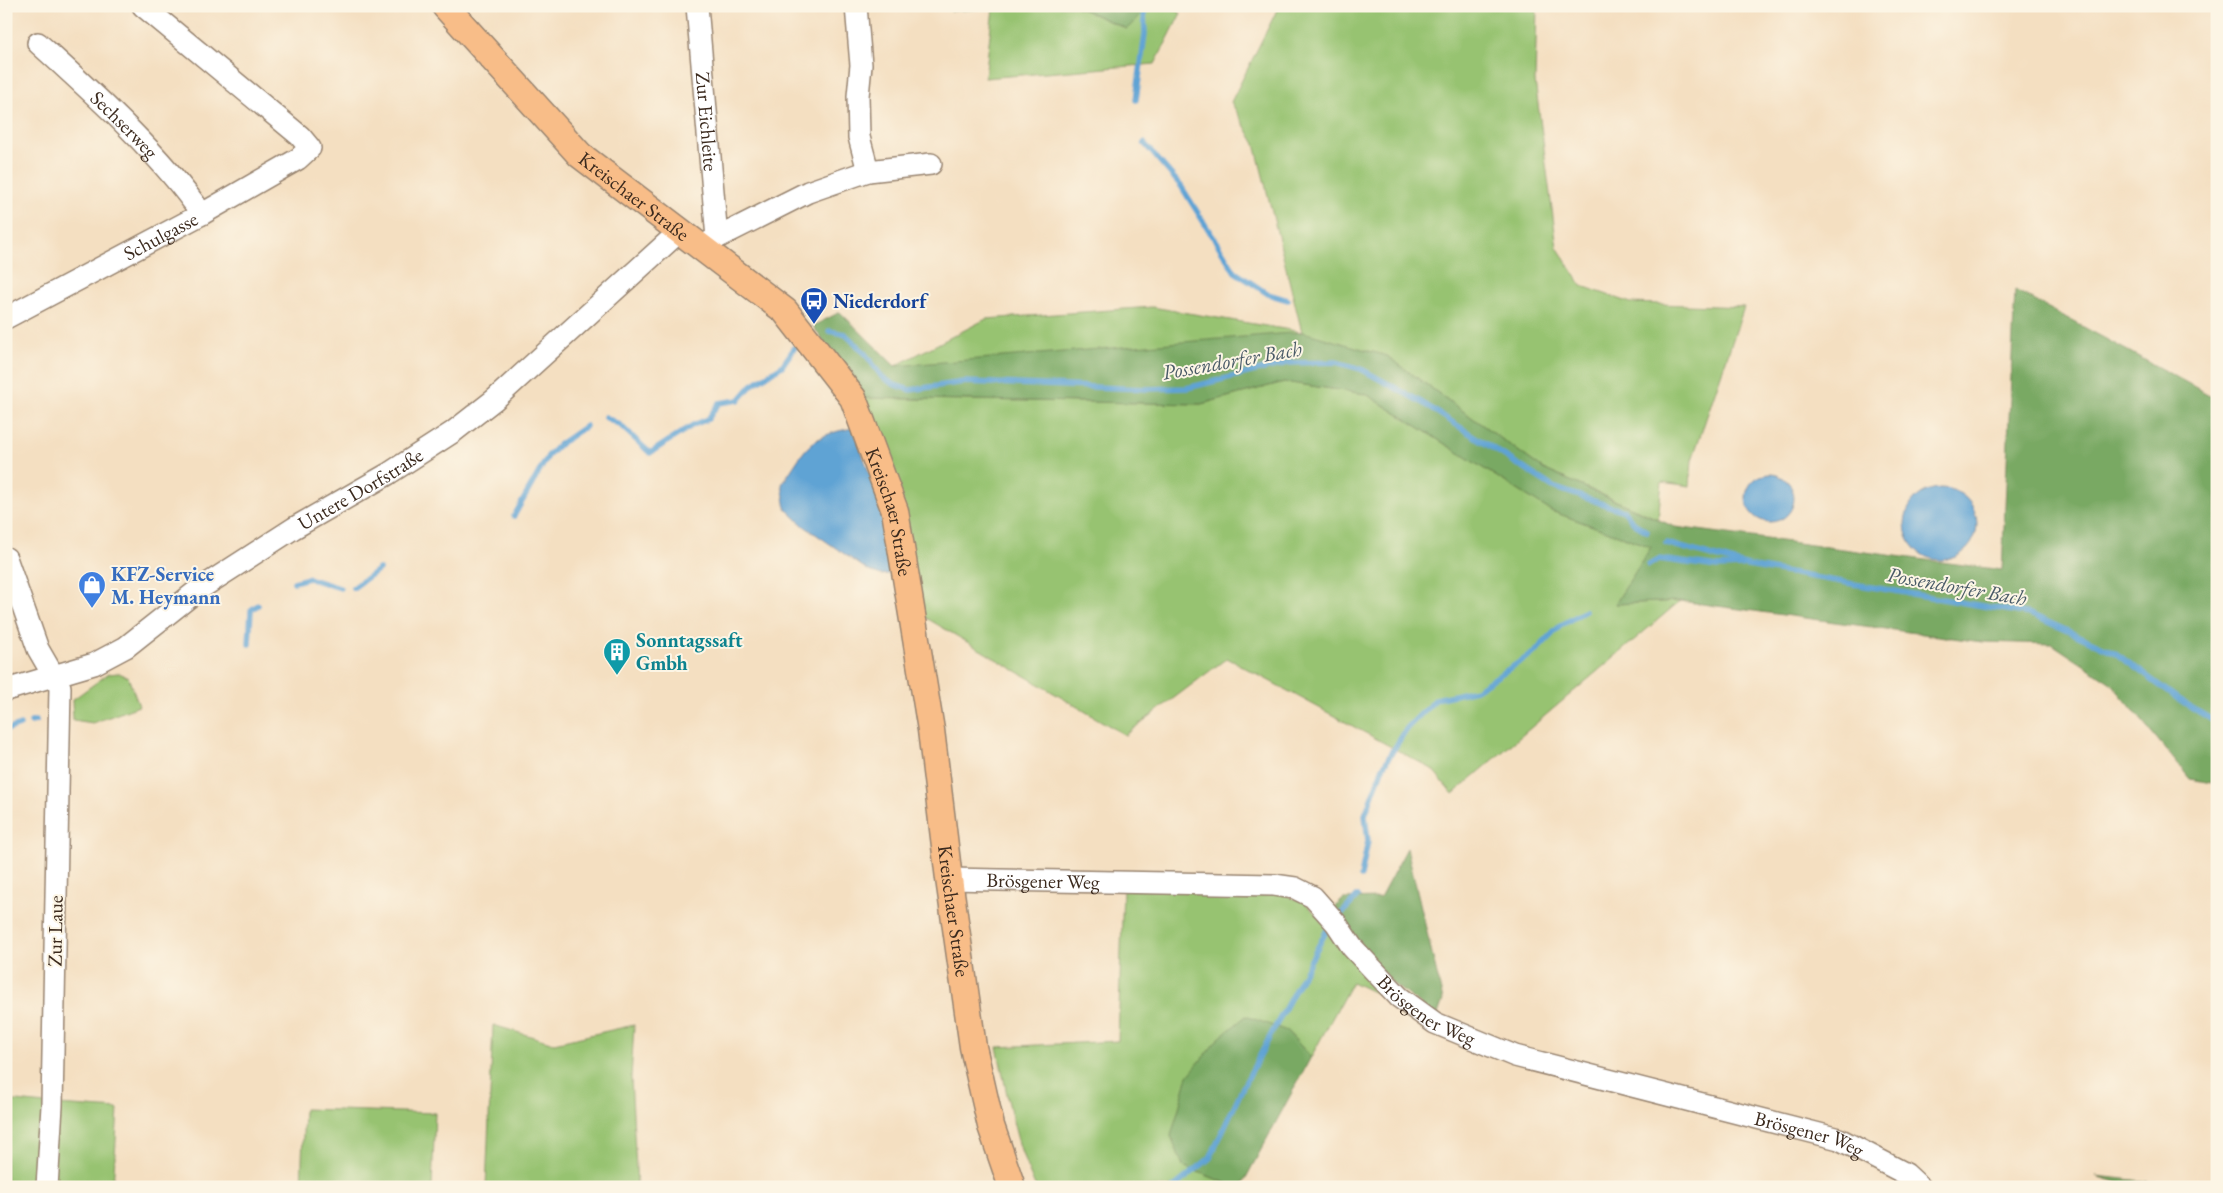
<svg xmlns="http://www.w3.org/2000/svg" width="2223" height="1193" font-family="'EB Garamond',serif">
<rect width="100%" height="100%" fill="#fcf5e5"/>
<filter id="ink" filterUnits="userSpaceOnUse"><feTurbulence type="fractalNoise" baseFrequency=".02" numOctaves="2"/><feDisplacementMap in="SourceGraphic" scale="10" xChannelSelector="R" yChannelSelector="G"/><feConvolveMatrix kernelMatrix="1 2 1 2 8 2 1 2 1" color-interpolation-filters="sRGB"/></filter>
<filter id="wash" filterUnits="userSpaceOnUse"><feTurbulence type="fractalNoise" baseFrequency=".0096" numOctaves="4" result="noise"/><feDisplacementMap in="SourceGraphic" scale="20" xChannelSelector="R" yChannelSelector="G"/><feGaussianBlur stdDeviation="1.12" result="paint"/><feColorMatrix in="noise" values="0 0 0 0 0 0 0 0 0 0 0 0 0 0 0 0 0 1.4 0 .05"/><feComposite in="paint" operator="in"/></filter>
<g filter="url(#wash)">
<rect width="100%" height="100%" fill="#f4dfc1"/>
<path fill="#97c371" stroke="#697648" d="M951,6h124l52,23 23,-23h17l14,7 -26,51 -170,14 8,-70 -42,3z
M1279,6h258l-2,75 22,166 25,39 49,17 113,4 -52,153 -2,26 -28,-4 -4,37 -115,-50 -156,-113 -492,10 91,-47 166,-12 150,25 -47,-188 -24,-42z
M1284,382l82,12 185,117 101,36 -37,57 65,-3 -227,193 -21,-25 -205,-111 -102,77 -214,-126 -58,-211 348,6z
M119,673l9,4 11,29 -46,17 -20,-3 -1,-20 36,-26z
M1123,888l149,2 34,13 86,98 -40,-19 -41,75 -24,-26 -104,135 53,21h-200c-21,-40 -29,-96 -39,-140l121,-6z
M493,1025l61,18 80,-18 -3,53 6,109h-151z
M6,1100l39,4 -6,83h-33z
M57,1105l61,4 -5,78h-62z
M304,1109l131,4 -3,74h-131z"/>
<path fill="#79a963" stroke="#5a6a40" d="M1075,6h75l-23,23z
M2015,290l202,109v385l-27,-5 -79,-96 -59,-39 -70,-2 -302,-41 -65,3 36,-57 -100,-36 -185,-117 -82,-12 -83,22 -340,-6 -48,-72 27,-14 55,54 408,-34 84,24 156,113 132,58 327,43z
M1407,848l36,152 -6,17 -44,-33 -61,-73 11,-12 37,-1z
M1246,1016l41,15 24,26 -70,130h-5l-53,-21 -12,-30 17,-60 30,-37z
M2096,1176l104,11h-67z"/>
<path fill="#5fa3d4" stroke="#4d6679" d="M853,428l21,58 10,40 5,48 -8,1 -12,-4 -65,-45 -18,-17 -4,-25c24,-35 25,-48 71,-56z
M1746 498a24 24 0 1 1 48 0a24 24 0 1 1-48 0Z
M1905 524a36 36 0 1 1 72 0a36 36 0 1 1-72 0Z"/>
<g fill="none" stroke-linecap="round" stroke-linejoin="round">
<path stroke="#5fa3d4" stroke-width="5.5" d="M1136,100l9,-66 -1,-22 -7,-6
M1144,143l37,43 54,86 33,22 20,6
M829,331l16,3 19,18 18,25 13,8 15,5 54,-8 182,7 41,-1 101,-25 48,-1 25,7 60,33 132,85 71,24 11,13 12,7
M605,417l15,8 30,28 43,-28 15,-6 11,-16 20,-3 13,-15 30,-19 13,-19 6,-3
M514,516l34,-60 12,-12 26,-18
M1666,543l82,23 282,48 84,38 64,47 39,24
M1649,565l10,-6 59,8 24,-1
M294,582l14,-4 32,10
M353,588l26,-19
M249,644l2,-34 7,-5
M31,722l5,-1
M6,730l14,-5
M1361,876l7,-35 -3,-26 18,-48 24,-39 29,-29 40,-9 59,-38 25,-26 25,-15
M1342,913l16,-17
M1174,1187l36,-29 33,-71 85,-159"/>
</g>
</g>
<g filter="url(#ink)">
<g fill="none" stroke-linecap="round" stroke-linejoin="round">
<defs>
<g id="minor">
<path id="s1" d="M697,6l20,232"/>
<path d="M856,6l5,59 -3,31 1,41 9,34"/>
<path id="s2" d="M38,43c56,51 120,108 164,171"/>
<path d="M701,246l107,-54 60,-21 63,-7"/>
<path id="s3" d="M6,318l196,-104 96,-55 12,-11 -10,-12 -157,-130"/>
<path d="M6,558l32,91 22,38 -8,419 -5,81"/>
<path id="s4" d="M6,690l88,-26 32,-17 72,-57 96,-62 94,-54 65,-42 41,-32 186,-169"/>
<path id="s5" d="M949,879l325,6 21,3 18,9 23,26 16,24 47,50 36,26 80,33 324,83 67,35 14,13"/>
</g>
<g id="major">
<path id="s6" d="M445,6l135,149 205,156 68,87 42,113 36,219 18,149 24,168 18,79 21,61"/>
</g>
</defs>
<use href="#minor" stroke="#988470" stroke-width="24"/>
<use href="#major" stroke="#988470" stroke-width="29"/>
<use href="#minor" stroke="#fff" stroke-width="21"/>
<use href="#major" stroke="#f8bd88" stroke-width="26"/>
</g>
</g>
<defs>
<symbol id="bus-pin" viewBox="-11 -11 22 30"><path d="M0 17L-7.5 6A9.5 9.5 0 1 1 7.5 6Z" fill="#1a4fb4" stroke="#fcf5e5"/><path d="M-5-6H5V4H4V6H2V4H-2V6H-4V4H-5ZM-3.5-4V0h7V-4ZM-3.5 1.2v1.5H-2V1.2ZM2 1.2v1.5H3.5V1.2Z" fill="#fff"/></symbol>
<symbol id="shop-pin" viewBox="-11 -11 22 30"><path d="M0 17L-7.5 6A9.5 9.5 0 1 1 7.5 6Z" fill="#3f7fe0" stroke="#fcf5e5"/><path d="M-5-2.5h2.3a2.7 3.5 0 0 1 5.4 0H5L5.5 6h-11ZM-1.5-2.5h3a1.5 2.3 0 0 0-3 0Z" fill="#fff"/></symbol>
<symbol id="building-pin" viewBox="-11 -11 22 30"><path d="M0 17L-7.5 6A9.5 9.5 0 1 1 7.5 6Z" fill="#0f9aa8" stroke="#fcf5e5"/><path d="M-4-6H4V6H1V3H-1V6H-4ZM-2.5-4.3h1.7v1.8h-1.7ZM.8-4.3h1.7v1.8H.8ZM-2.5-1h1.7V.8h-1.7ZM.8-1h1.7V.8H.8Z" fill="#fff"/></symbol>
</defs>
<g fill-rule="evenodd">
<use href="#bus-pin" x="798" y="285" width="32" height="43"/>
<use href="#shop-pin" x="76" y="569" width="32" height="43"/>
<use href="#building-pin" x="601" y="636" width="32" height="43"/>
</g>
<g text-anchor="middle" dominant-baseline="central" stroke-width="4" stroke-linejoin="round" paint-order="stroke">
<g font-size="20" fill="#3b2a1e" stroke="#fcf5e5">
<text stroke="none"><textPath href="#s1" startOffset="116">Zur Eichleite</textPath></text>
<text stroke="none"><textPath href="#s2" startOffset="119">Sechserweg</textPath></text>
<text stroke="none"><textPath href="#s6" startOffset="269">Kreischaer Straße</textPath></text>
<text stroke="none"><textPath href="#s3" startOffset="175">Schulgasse</textPath></text>
<text stroke="none"><textPath href="#s4" startOffset="411">Untere Dorfstraße</textPath></text>
<text stroke="none"><textPath href="#s6" startOffset="689">Kreischaer Straße</textPath></text>
<text stroke="none"><textPath href="#s5" startOffset="94">Brösgener Weg</textPath></text>
<text stroke="none"><textPath href="#s6" startOffset="1094">Kreischaer Straße</textPath></text>
<text transform="translate(55 931) rotate(-89)">Zur Laue</text>
<text stroke="none"><textPath href="#s5" startOffset="529">Brösgener Weg</textPath></text>
<text stroke="none"><textPath href="#s5" startOffset="934">Brösgener Weg</textPath></text>
</g>
<g font-size="20" font-weight="bold" fill="#164399" stroke="#fcf5e5" text-anchor="start">
<text x="833" y="301">Niederdorf</text>
</g>
<g font-size="20" font-weight="bold" fill="#366cbe" stroke="#fcf5e5" text-anchor="start">
<text x="111" y="574">KFZ-Service<tspan x="111" dy="23">M. Heymann</tspan></text>
</g>
<g font-size="20" font-weight="bold" fill="#0d838f" stroke="#fcf5e5" text-anchor="start">
<text x="636" y="640">Sonntagssaft<tspan x="636" dy="23">Gmbh</tspan></text>
</g>
<g font-size="21" font-style="italic" fill="#495a67" stroke="#fcf5e5">
<text transform="translate(1232 360) rotate(-10)">Possendorfer Bach</text>
<text transform="translate(1957 586) rotate(10)">Possendorfer Bach</text>
</g>
</g>
<rect width="2223" height="1193" fill="none" stroke="#fcf5e5" stroke-width="25"/>
</svg>
